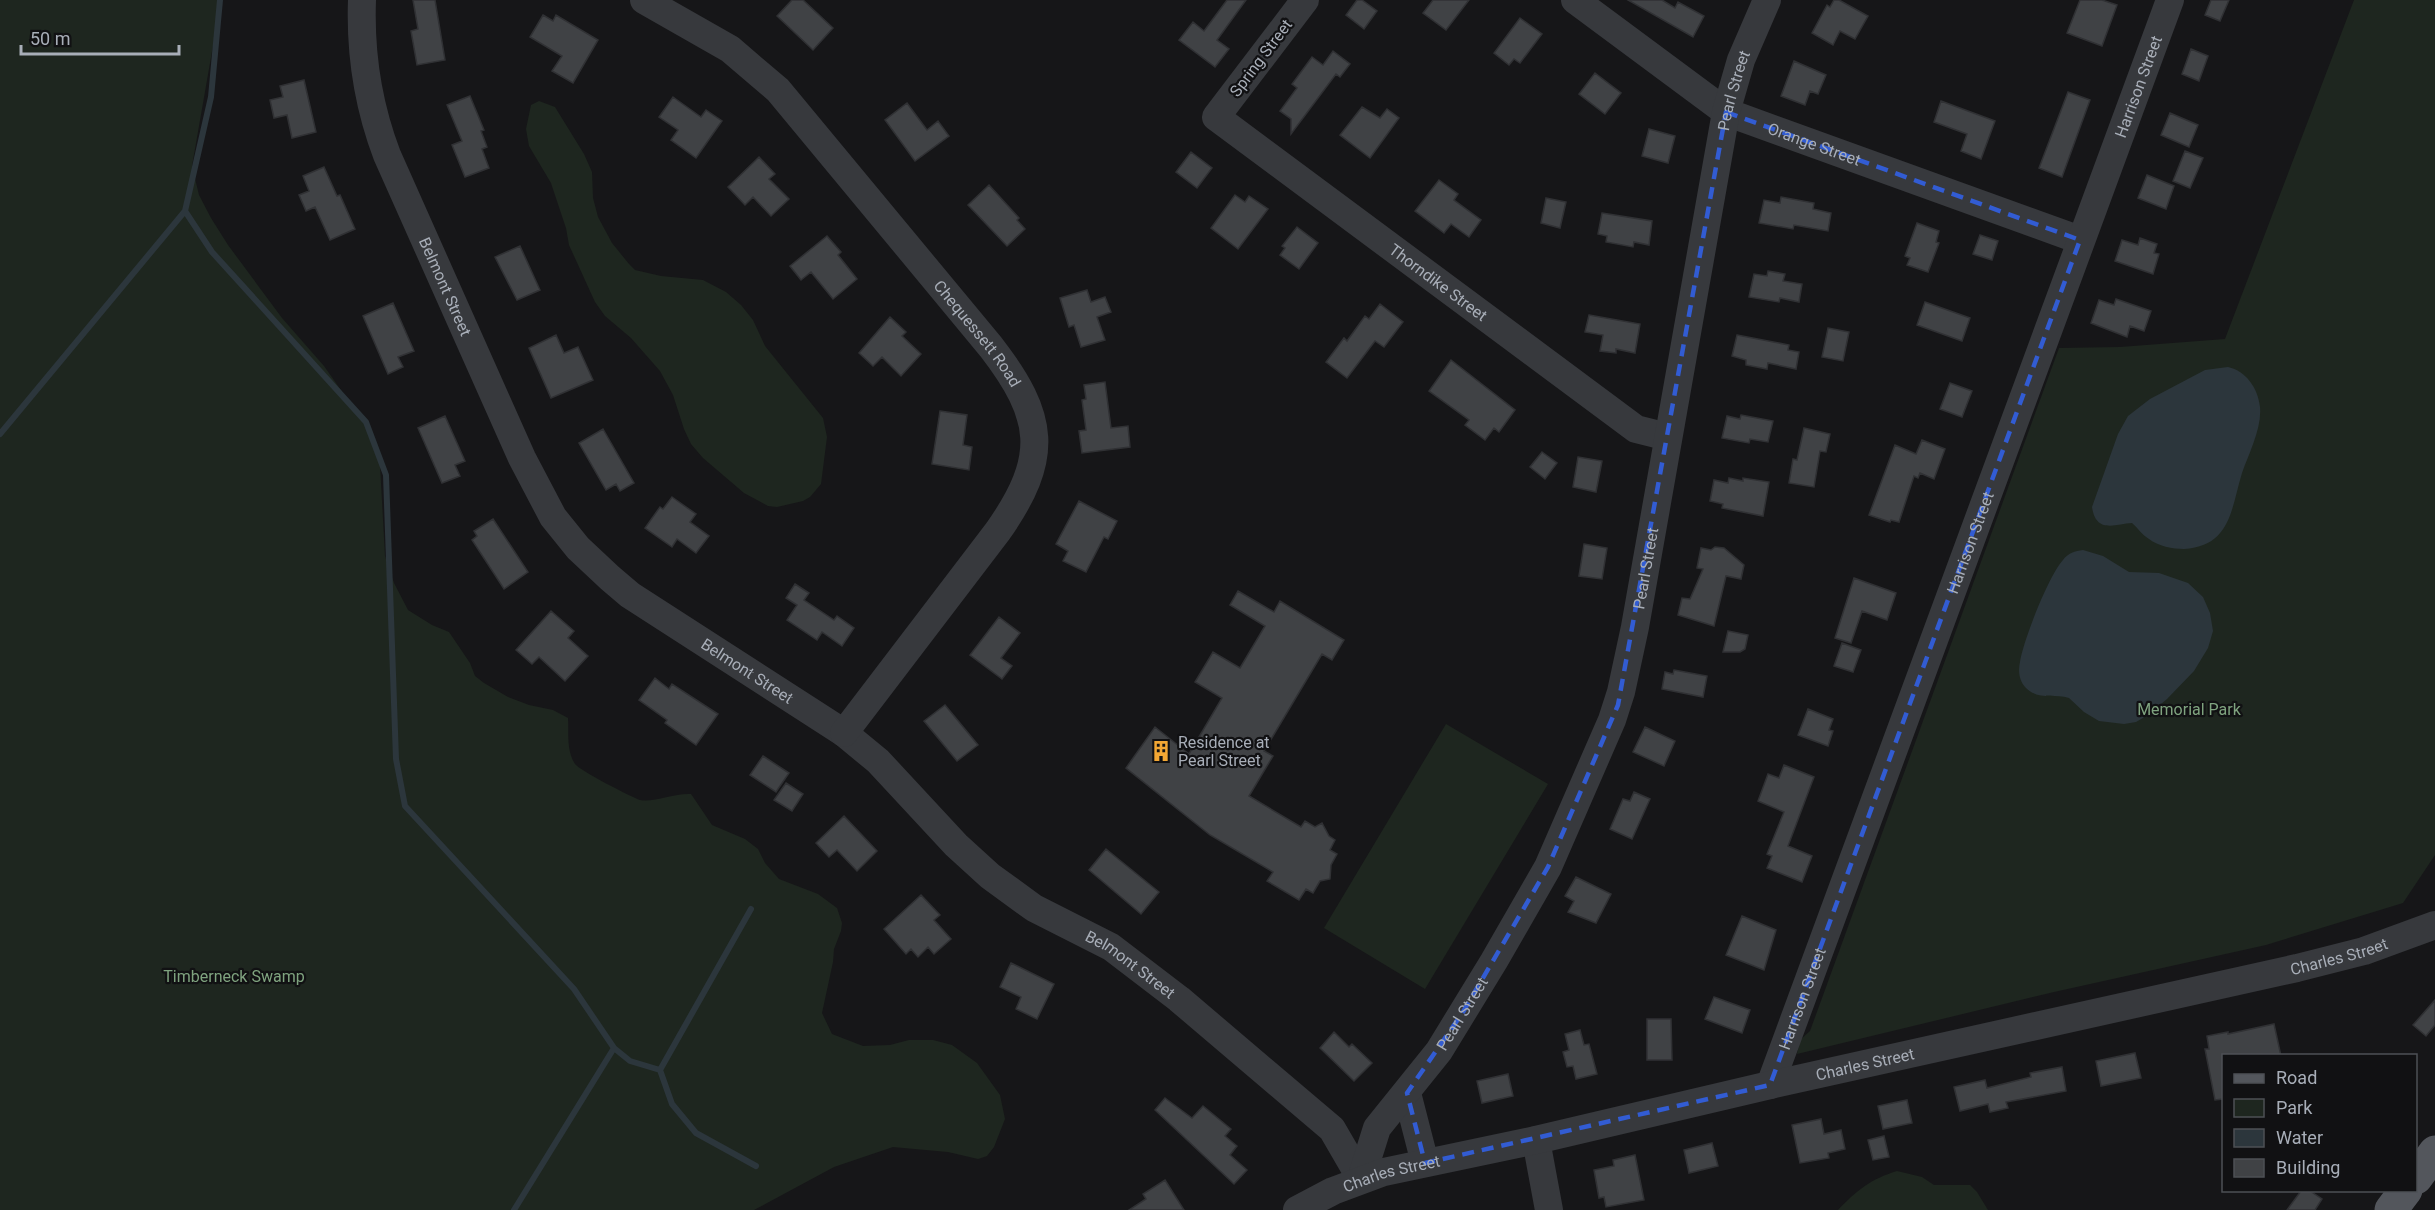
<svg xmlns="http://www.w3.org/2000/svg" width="2435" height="1210" font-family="Roboto,sans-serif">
<rect width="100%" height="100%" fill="#161618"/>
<path fill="#1e261f" d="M0,0h221l-29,166 7,29 12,23 17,27 54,73 42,48 50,71 6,28 5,91 9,27 14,27 24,15 17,7 21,31 5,13 9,7 24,14 21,8 24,5 15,8c1,15 -2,32 7,46 4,6 56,33 65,36 13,3 34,-7 51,-6l21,31 33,14 13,10 7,14 14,16 39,15 19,14 5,15 -1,8 -7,18 -1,13 -11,51 10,21 31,12 27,-1 19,-5h24l19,5 25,18 23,32 5,24 -11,28 -7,9 -9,3 -30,-7 -55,-5 -59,20 -80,43h-754z
M2354,0h81v855l-32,48 -137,42 -212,47 -257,62 3,-14 10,-9 249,-683 61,-1 105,-8z
M539,101l16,6 29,47 8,18 1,26 5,19 14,26 17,21 6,6 26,6 42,4 23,12 15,13 12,15 12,26 58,72 4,19 -6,47 -11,13 -7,4 -26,6 -9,-1 -24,-13 -41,-35 -12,-14 -7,-15 -11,-34 -13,-24 -29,-33 -26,-22 -10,-14 -26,-57 -3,-17 -15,-45 -22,-37 -3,-17 5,-24z
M1446,724l102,60 -123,205 -101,-61z
M1897,1171l25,6 12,8h36l7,7 11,18h-150c19,-20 33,-31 59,-39z"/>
<path fill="#2c363c" d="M2228,367c18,4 30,21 32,40 2,21 -11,46 -18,66 -11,36 -11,73 -58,76 -11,0 -26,-3 -35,-10 -7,-4 -11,-11 -17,-16 -17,1 -36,11 -40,-16l26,-73 10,-18 22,-17 55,-29z
M2083,550l20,6 26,16 30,1 29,10 15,14 7,16 3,18 -5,17 -14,23 -27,28 -19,16 -12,7 -12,2 -25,-3 -15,-9 -15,-14c-15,-5 -30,3 -43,-10 -7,-7 -8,-17 -6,-26 3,-21 29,-87 43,-102 5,-7 12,-9 20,-10z"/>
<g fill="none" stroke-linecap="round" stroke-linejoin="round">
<path stroke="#2c363c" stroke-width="6" d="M185,211l27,41 154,170 20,53 10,284 9,47 169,183 40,59 -100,162
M0,434l185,-223 26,-114 9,-97
M614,1048l16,13 30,9 91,-161
M660,1070l12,34 24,29 60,33"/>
</g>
<path fill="#404245" stroke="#303134" stroke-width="1.5" d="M413,0h22l10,60 -28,5 -6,-34 7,-2z
M792,0h11l30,28 -20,22 -36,-34z
M1227,0h19l-29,40 12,9 -14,18 -36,-27 14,-18 11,9z
M1357,0h5l15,11 -13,18 -18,-14z
M1433,0h36l-23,30 -23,-17z
M1628,0h34l13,8 3,-6 26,14 -11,21z
M1834,0h5l29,16 -13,23 -15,-8 -7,14 -21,-12 15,-28 3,2z
M2080,0h22l15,5 -15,41 -35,-13z
M2211,0h18l-9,21 -15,-6z
M543,15l10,6 3,-6 42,25 -25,43 -21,-12 10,-15 -32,-19z
M1520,18l22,16 -22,29 -6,-4 -5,6 -15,-12z
M2191,49l17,7 -9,25 -17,-7z
M1333,51l17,13 -10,13 -4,-3 -45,60v-15l-11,-8 17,-23 -5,-4 20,-27 11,8z
M1794,61l32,14 -8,19 -8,-3 -5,14 -24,-9z
M1595,73l26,20 -16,21 -26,-20z
M304,80l12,52 -24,6 -5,-23 -13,3 -4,-18 13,-3 -3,-11z
M2068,92l22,8 -28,77 -23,-9z
M470,96l14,34 -3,1 6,16 -5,2 7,19 -24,9 -13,-32 10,-4 -15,-36z
M673,97l28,20 5,-7 16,11 -26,37 -25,-18 7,-10 -19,-13z
M1941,101l54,20 -14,38 -20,-8 6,-17 -33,-12z
M907,103l20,27 11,-9 11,15 -34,25 -30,-41z
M1362,107l18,11 7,-9 12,9 -29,40 -30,-23z
M2170,113l28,12 -9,22 -28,-12z
M1649,129l26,7 -7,27 -26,-7z
M2185,151l18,7 -13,30 -17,-7z
M1191,152l21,16 -15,20 -21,-16z
M759,157l16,17 -6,5 20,20 -18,17 -18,-19 -8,8 -17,-18z
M324,167l13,29 3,-1 15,34 -25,11 -15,-33 -9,4 -7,-16 10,-4 -6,-15z
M2147,175l27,11 -8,23 -28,-11z
M1439,180l19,14 -4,6 27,20 -12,17 -18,-13 -7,9 -29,-22z
M989,185l30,33 -2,2 8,9 -18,17 -39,-41z
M1235,195l10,7 4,-6 19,13 -30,40 -27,-21z
M1781,197l33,6 -1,6 18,4 -3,18 -34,-6 -1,4 -34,-6 5,-23 16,3z
M1546,198l20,4 -6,26 -19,-5z
M1602,213l50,8 -3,24 -15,-3 -1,5 -27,-5 1,-6 -9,-2z
M1917,223l22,8 -3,11 3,1 -11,29 -21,-7 3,-7 -5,-2z
M1297,227l21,16 -19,26 -19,-14 5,-7 -3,-2z
M1980,235l18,6 -6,19 -19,-6z
M827,236l14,16 -3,3 19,24 -24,20 -22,-27 -10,8 -11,-14z
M2140,238l17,6 -3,9 5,1 -6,20 -38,-13 7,-21 16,5z
M520,246l20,44 -23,10 -22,-43z
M1768,271l17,3 -2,7 19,3 -3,18 -19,-4 -1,4 -30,-5 5,-23 13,2z
M1087,290l4,12 14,-5 6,15 -14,5 8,23 -24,7 -7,-22 -5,2 -9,-29z
M2116,299l35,12 -7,20 -14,-5 -3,11 -36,-14 8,-23 15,5z
M1925,302l45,16 -8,23 -45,-16z
M393,303l21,48 -16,6 5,10 -15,7 -25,-58z
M1380,304l23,18 -19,25 -9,-6 -28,37 -21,-16 18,-24 3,3 18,-25 4,3z
M1589,315l51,9 -5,29 -19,-4v4l-16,-2 3,-16 -18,-3z
M890,317l16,15 -4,4 19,18 -20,22 -19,-19 -9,9 -14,-13z
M1828,328l21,4 -6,29 -21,-4z
M556,335l8,18 14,-6 15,33 -42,18 -22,-50z
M1737,335l52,10 -1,5 11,2 -3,17 -28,-6 -1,6 -21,-4v-5l-14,-4z
M1451,360l64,50 -16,22 -5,-4 -9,12 -20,-15 4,-5 -40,-29z
M1105,382l6,46 17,-2 2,21 -48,6 -3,-22 7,-1 -4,-30 4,-1 -2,-14z
M1950,383l22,8 -10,26 -22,-8z
M940,411l27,4 -4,30 9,2 -3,23 -37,-6z
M1741,415l32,6 -5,21 -18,-3 -1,4 -27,-5 5,-22 13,3z
M445,416l20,45 -10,4 5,11 -18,7 -24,-55z
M1804,428l26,6 -4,18 -6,-1 -6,36 -25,-4 4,-24 4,1z
M603,429l31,54 -14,8 -4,-7 -10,6 -27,-47z
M1922,440l23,9 -11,30 -14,-6 -2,5 -4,-2 -15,46 -8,-2 -1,2 -21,-7 26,-70 21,9z
M1542,452l15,11 -12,16 -15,-12z
M1578,457l24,4 -6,31 -23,-5z
M1729,478l14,3v-3l26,4 -6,34 -41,-8 1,-4 -13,-3 4,-21 14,3z
M672,497l24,17 -6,8 19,14 -13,17 -19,-14 -5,8 -27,-19 15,-21 3,2z
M1079,501l38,20 -9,18 -4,-2 -18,35 -23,-11 5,-10 -12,-7z
M493,519l35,53 -24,17 -32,-49 5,-4 -3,-5z
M1584,544l23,4 -5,31 -23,-3z
M1715,547l9,1 20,17 -3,14 -15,-3 -12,50 -36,-11 4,-17 8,1 13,-30 -6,-1 4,-20 10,2z
M1854,578l42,15 -9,27 -25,-9 -11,32 -16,-5z
M795,584l14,9 -5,7 30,20 3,-4 17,12 -12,18 -20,-14 -5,8 -30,-20 10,-15 -11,-7z
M1238,591l36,21 6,-11 64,39 -12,20 -10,-6 -58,97 9,5 -24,40 52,31 4,-6 10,6 7,-4 7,13 6,4 -5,10 7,4 -6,11 -1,14 -10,2 -7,12 -7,-4 -7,11 -32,-19 6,-9 -63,-37 -84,-67 29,-41 34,27 33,-56 -27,-16 18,-30 27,16 25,-42 -35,-21z
M551,611l23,20 -6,7 20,18 -23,25 -26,-24 -7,7 -16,-14z
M999,617l21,16 -19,25 11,8 -10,13 -32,-24z
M1728,631l20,4 -3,14 -5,3h-17z
M1842,643l19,7 -8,22 -19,-6z
M1674,670l33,6 -4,21 -41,-8 3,-17 8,2z
M655,678l14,11 3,-5 46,30 -22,31 -31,-22 2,-3 -28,-20z
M945,705l33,40 -21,16 -33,-40z
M1808,709l25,10 -4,11 4,1 -5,15 -30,-11z
M1645,727l30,14 -11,25 -31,-14z
M763,756l26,17 -13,19 -26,-17z
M1784,765l30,12 -26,69 24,10 -10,26 -35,-14 5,-12 -5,-2 17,-42 -26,-11 10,-27 11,4z
M786,783l17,11 -11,17 -18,-11z
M1634,792l16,7 -18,40 -22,-10 13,-30 7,2z
M844,816l33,35 -20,20 -20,-21 -8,7 -13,-14z
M1106,849l53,43 -18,22 -52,-44z
M1576,877l35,17 -15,29 -28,-11 6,-11 -9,-5z
M921,895l19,20 -6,5 17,19 -17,15 -6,-7 -10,10 -7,-8 -5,5 -22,-25z
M1742,916l34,14 -12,40 -38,-15z
M1011,963l43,21 -17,35 -21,-10 5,-12 -21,-10z
M1714,997l36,13 -8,23 -37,-14z
M2435,1000v25l-9,11 -13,-11z
M1647,1019h24l1,41h-25z
M2274,1024l7,32h-58v43l-8,1 -10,-51h4l-2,-13 21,-4v2z
M1580,1030l4,15 5,-1 8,30 -21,5 -3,-13 -6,1 -4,-15 6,-2 -4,-16z
M1334,1032l15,15 3,-3 20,19 -18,18 -34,-33z
M2135,1053l6,25 -40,8 -5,-25z
M2062,1067l4,24 -60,11 2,6 -18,4 -2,-8 -28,7 -6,-24 31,-7 2,8 44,-11 -1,-4z
M1508,1074l5,22 -31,7 -5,-22z
M1165,1098l27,20 11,-12 28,23 -6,7 12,10 -7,9 17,15 -13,14 -79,-74z
M1907,1100l5,23 -29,6 -5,-23z
M1821,1119l3,15 17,-4 4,19 -17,4 1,5 -29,5 -8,-38z
M1884,1136l5,21 -16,3 -5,-20z
M1712,1143l6,23 -29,7 -5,-23z
M1635,1155l9,45 -38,7 -2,-10 -5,1 -5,-28 20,-4 -1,-6z
M1165,1180l19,30h-55l17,-11 -3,-5z
M2301,1191h9l12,8 -7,11h-28z"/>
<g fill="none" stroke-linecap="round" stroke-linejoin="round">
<g stroke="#37393d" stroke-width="28">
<path id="s1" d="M362,0c-2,54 6,105 25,155l135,303 31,59 25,31 32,30 20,17 214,138 34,28 78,84 34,31 44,32 77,39 68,52 153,130 29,50"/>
<path id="s2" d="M644,0l86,49 48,41 213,257c54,70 59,110 7,184l-154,202"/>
<path id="s3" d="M1305,0l-89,117 420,312 32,8"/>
<path id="s4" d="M1575,0l151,112 354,128"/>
<path id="s5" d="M1770,1085l400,-1085"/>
<path d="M1407,1093l18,70"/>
<path d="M1536,1140l13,70"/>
<path id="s6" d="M1361,1179l16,-51 62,-77 55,-90 54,-94 64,-147 9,-28 14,-65 91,-515 15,-52 26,-60"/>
<path id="s7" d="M1297,1210l36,-19 51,-19 152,-32 234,-55 527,-117 67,-17 71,-26"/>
</g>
<path stroke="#53565c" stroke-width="33" d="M2416,1178l19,-26
M2391,1210l15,-20"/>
</g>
<path fill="none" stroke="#325cd3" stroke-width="4.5" stroke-dasharray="12 8" stroke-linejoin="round" d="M1726,112l354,128 -310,845 -345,78 -18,-70 56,-81 85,-145 70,-162z"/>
<defs>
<symbol id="building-bare" viewBox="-9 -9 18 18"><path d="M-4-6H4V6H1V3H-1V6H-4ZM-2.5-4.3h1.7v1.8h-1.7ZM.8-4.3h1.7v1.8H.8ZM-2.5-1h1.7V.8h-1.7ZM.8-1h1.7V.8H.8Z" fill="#f3a734" stroke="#111113" stroke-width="2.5" paint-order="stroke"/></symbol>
</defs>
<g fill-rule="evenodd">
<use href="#building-bare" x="1146" y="736" width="30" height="30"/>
</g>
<g text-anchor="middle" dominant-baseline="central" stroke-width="4.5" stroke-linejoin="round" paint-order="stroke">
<g font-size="16" fill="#a8aeb8" stroke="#111113">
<text transform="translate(1261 58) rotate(-53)">Spring Street</text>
<text stroke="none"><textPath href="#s5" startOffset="1064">Harrison Street</textPath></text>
<text stroke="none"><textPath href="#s6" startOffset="1168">Pearl Street</textPath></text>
<text stroke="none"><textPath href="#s4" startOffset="282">Orange Street</textPath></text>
<text stroke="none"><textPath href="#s3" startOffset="424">Thorndike Street</textPath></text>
<text stroke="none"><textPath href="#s1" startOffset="302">Belmont Street</textPath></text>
<text stroke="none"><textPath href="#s2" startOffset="477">Chequessett Road</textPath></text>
<text stroke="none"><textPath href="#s5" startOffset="578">Harrison Street</textPath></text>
<text stroke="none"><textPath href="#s6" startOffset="682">Pearl Street</textPath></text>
<text stroke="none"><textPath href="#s1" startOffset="806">Belmont Street</textPath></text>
<text stroke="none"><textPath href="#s7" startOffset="1074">Charles Street</textPath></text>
<text stroke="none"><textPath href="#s1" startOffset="1292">Belmont Street</textPath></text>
<text stroke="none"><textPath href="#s5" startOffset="92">Harrison Street</textPath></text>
<text stroke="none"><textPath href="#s6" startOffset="196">Pearl Street</textPath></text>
<text stroke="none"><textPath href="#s7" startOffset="588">Charles Street</textPath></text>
<text stroke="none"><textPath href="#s7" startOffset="102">Charles Street</textPath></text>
</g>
<g font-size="16" fill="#7fa37f" stroke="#111113">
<text x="2189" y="709">Memorial Park</text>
<text x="234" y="976">Timberneck Swamp</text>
</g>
<g font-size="16" fill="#a8aeb8" stroke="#111113" text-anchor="start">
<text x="1178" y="742">Residence at<tspan x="1178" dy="18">Pearl Street</tspan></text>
</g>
</g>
<rect x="2222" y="1054" width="195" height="138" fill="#111113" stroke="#4d5055" stroke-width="1.5"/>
<rect x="2234" y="1074" width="30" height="9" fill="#53565c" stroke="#4d5055" stroke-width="1.5"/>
<text x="2276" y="1084" font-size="18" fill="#a8aeb8">Road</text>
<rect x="2234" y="1099" width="30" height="18" fill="#1e261f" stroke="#4d5055" stroke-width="1.5"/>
<text x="2276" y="1114" font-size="18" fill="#a8aeb8">Park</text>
<rect x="2234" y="1129" width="30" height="18" fill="#2c363c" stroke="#4d5055" stroke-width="1.5"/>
<text x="2276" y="1144" font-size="18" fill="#a8aeb8">Water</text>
<rect x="2234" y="1159" width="30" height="18" fill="#404245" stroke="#4d5055" stroke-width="1.5"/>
<text x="2276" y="1174" font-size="18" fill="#a8aeb8">Building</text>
<path d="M21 45v9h158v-9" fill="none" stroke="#a8aeb8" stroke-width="3"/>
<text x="30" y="45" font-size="18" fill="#a8aeb8" stroke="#111113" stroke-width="4.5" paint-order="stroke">50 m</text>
</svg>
